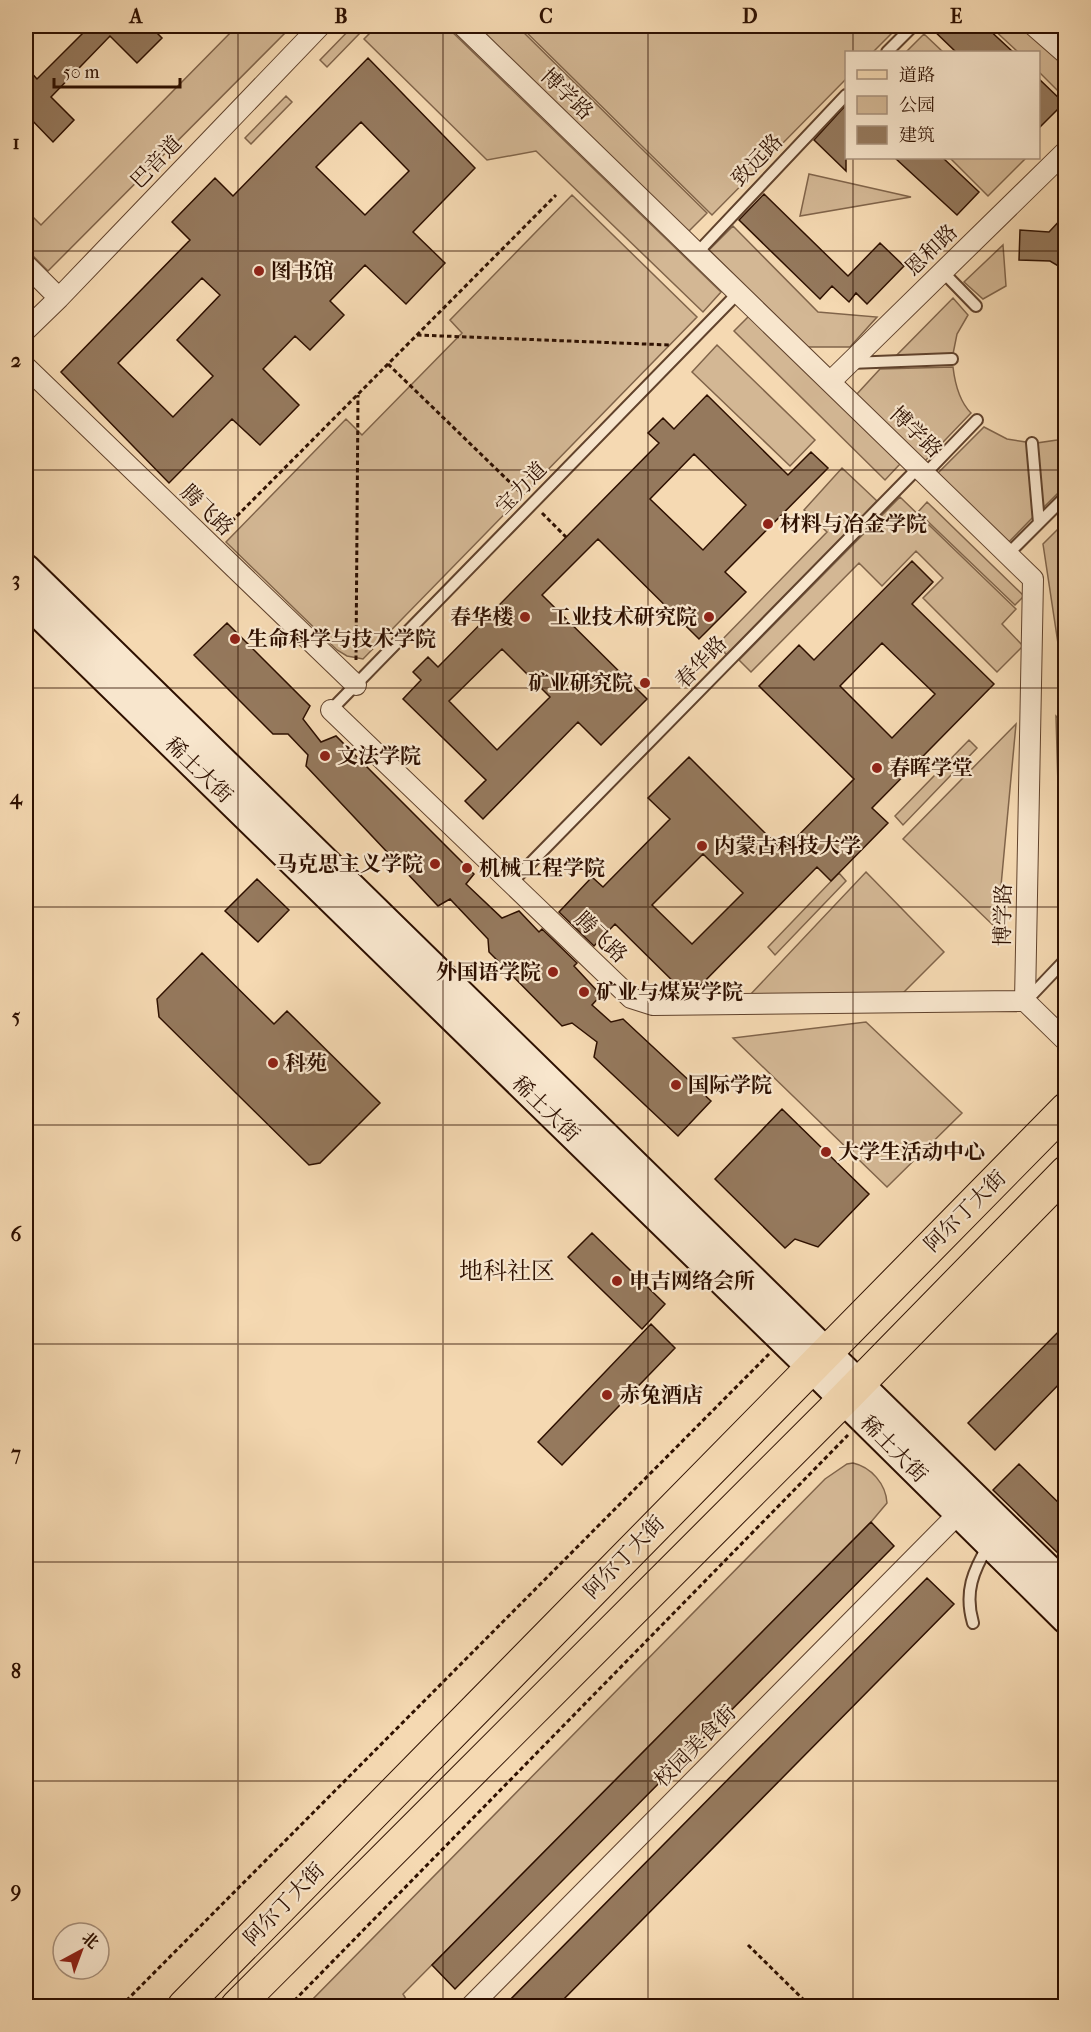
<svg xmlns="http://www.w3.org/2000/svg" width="1091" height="2032" font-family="'IM FELL French Canon','Noto Serif SC',serif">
<rect width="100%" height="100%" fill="#f5d9b2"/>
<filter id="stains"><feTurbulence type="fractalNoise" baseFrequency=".00333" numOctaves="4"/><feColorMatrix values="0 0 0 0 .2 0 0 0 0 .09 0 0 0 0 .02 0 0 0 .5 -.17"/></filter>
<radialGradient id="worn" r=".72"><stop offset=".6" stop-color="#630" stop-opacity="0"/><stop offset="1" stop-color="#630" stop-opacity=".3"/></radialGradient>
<path fill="#d3b794" stroke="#80644a" stroke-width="1.5" d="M237,26h55l-244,245 -22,-22v-39l15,15z
M353,26l7,7 -33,34 -7,-7z
M377,26h69l275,266 -18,20 -167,-161 -49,9 -123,-121z
M475,26h42l190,187 -20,20z
M520,26h379l-26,26h-27v27l-134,136z
M990,26h34l41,40v32l-26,-26 -1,-20h-20z
M924,34l19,18h-37z
M286,96l6,6 -41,42 -6,-6z
M950,158h76l-38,38z
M809,174l102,23 -111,19z
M572,195l125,122 -334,342 -16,-3 -10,-6 -111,-108 120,-123 16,16 100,-102 -12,-13z
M733,226l85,86 59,5 -27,30h-42l-99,-97z
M1003,245l3,41 -23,13 -19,-17z
M953,298l15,17 -11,19 -5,25 -61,2z
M749,316l151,148 -15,16 -151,-149z
M717,345l98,95 -25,26 -98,-94z
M953,367c2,17 6,34 18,46l-47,49 -68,-67 24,-26z
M984,427l23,12 25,4 6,69 -33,34 -71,-69z
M1065,436v50l-22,22 -6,-65 20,-3z
M842,468l35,33 -148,156 -12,-12 110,-113 -23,-22z
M900,497l116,112 -14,15 21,22 -26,26 -74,-74 20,-20 -27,-27 -34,35 -23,-23 -108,109 -12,-12z
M927,502l97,94 -9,9 -97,-93z
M1065,522v121l-6,7 -16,-106z
M1056,716l10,9 -1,52 -7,8z
M1016,724l-19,205 -94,-90z
M969,740l8,8 -74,77 -8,-9z
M866,872l78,80 -42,42 -153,2z
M839,873l7,8 -71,74 -7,-8z
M866,1022l96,91 -75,74 -154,-149z
M853,1463c18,4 33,21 34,40l-16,19 -468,472 6,10 -3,2h-100l519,-527 22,-15z"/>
<path fill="#95795d" stroke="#2e1000" stroke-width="1.5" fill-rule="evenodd" d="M90,26h60l12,12 -25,25 -27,-27 -59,61 23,23 -21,22 -27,-28v-47l11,12z
M929,26h56l28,26h-57z
M368,58l107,110 -62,64 32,31 -39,41 -41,-39 -35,36 14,14 -34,35 -15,-14 -32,33 36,36 -39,40 -28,-26 -63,64 -108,-111 129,-132 -18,-18 43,-44 18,18zM361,122l48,49 -44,44 -49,-48zM202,278l18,17 -43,45 36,36 -40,41 -55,-54z
M1038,78l26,25 -26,26z
M846,105v66l-32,-31z
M895,158h48l36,34 -22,23z
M764,194l84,82 32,-33 24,23 -37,38 -11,-11 -7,9 -17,-16 -12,13 -81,-79z
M1065,215v55l-15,-9 -31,-1 1,-30 29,2z
M707,395l81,80 23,-23 17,16 -103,104 21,20 -47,47 -101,-100 -56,56 105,104 -46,46 -23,-23 -95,97 -18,-18 21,-21 -83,-81 18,-19 -8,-8 15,-15 10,10 221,-224 -11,-10 15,-15 11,11zM694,454l52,51 -43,45 -53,-51zM502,649l48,48 -53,53 -48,-49z
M912,561l21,21 -21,22 82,80 -122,124 16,15 -57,58 -14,-14 -124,126h-8l-70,-69 -21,22 -35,-34 33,-35 11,10 67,-68 -22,-21 41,-41 94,94 71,-72 -95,-93 40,-41 15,15zM882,643l53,51 -43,44 -52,-52zM703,854l40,39 -51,51 -40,-39z
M227,623l83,83 -7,13 18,23 15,-6 138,138 -8,10 36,34 17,-7 20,21 3,-3 35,34 -3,3 27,29 -9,10 19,17 12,-3 88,82 -33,35 -84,-79 3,-15 -25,-19 -10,3 -73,-74 -1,-13 -38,-40 -12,7 -132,-140 2,-11 -20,-21h-15l-79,-79z
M257,879l32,31 -31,32 -33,-31z
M202,953l72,71 13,-13 93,92 -60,60 -11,2 -150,-148 -2,-18z
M782,1109l87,85 -51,53 -23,-8 -10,9 -70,-69z
M592,1233l73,71 -23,25 -74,-72z
M651,1324l24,24 -113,117 -24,-23z
M1065,1325v53l-70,72 -27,-27z
M1019,1464l46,45v51l-72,-70z
M871,1522l23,24 -439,443 -23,-24z
M927,1578l27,26 -398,403h-53z"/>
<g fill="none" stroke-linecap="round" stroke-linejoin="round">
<defs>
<path id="lane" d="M887,52l26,-26
M697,253l149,-158
M943,272l33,34
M850,363l102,-4
M1032,443l7,80
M925,474l52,-54
M1007,555l59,-59
M331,710l407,-417
M511,883l407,-415
M1027,1000l39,-41
M973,1623c-9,-31 0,-52 16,-79"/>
<path id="street" d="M463,26l570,553 -8,422
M1034,26l32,28
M26,265l33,33
M26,330l33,-32 261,-272
M26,367l330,318
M830,382l236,-231
M331,710l300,288 22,7 372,-4
M1025,1001l41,40
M471,2006l481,-486"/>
<path id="secondary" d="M26,569l1040,1018
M26,601l785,766 255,252"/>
<path id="primary" d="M184,2006l882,-897
M237,2006l607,-607 222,-227"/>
</defs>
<use href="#lane" stroke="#60422c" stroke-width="14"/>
<use href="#street" stroke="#60422c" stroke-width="22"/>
<use href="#secondary" stroke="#2e1000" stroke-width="32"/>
<use href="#primary" stroke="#2e1000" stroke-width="34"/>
<path stroke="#2e1000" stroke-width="3" stroke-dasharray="4.5 3" stroke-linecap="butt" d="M417,335l253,10
M388,364l134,130
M542,513l24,24
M221,532l335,-337
M356,660l2,-265
M748,1945l62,61
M121,2006l648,-652
M289,2006l559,-571"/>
<use href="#lane" stroke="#f8e6cd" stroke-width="10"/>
<use href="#street" stroke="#f8e6cd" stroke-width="20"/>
<use href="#secondary" stroke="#f8e6cd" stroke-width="28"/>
<use href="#primary" stroke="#f5d9b2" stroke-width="32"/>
</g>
<path fill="none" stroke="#2e1000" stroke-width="1.5" stroke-opacity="0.55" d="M238,26v1980M443,26v1980M648,26v1980M853,26v26M853,158v1848M26,251h1040M26,470h1040M26,688h1040M26,907h1040M26,1125h1040M26,1344h1040M26,1562h1040M26,1781h1040"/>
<g fill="#8f2418" stroke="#f8e6cd" stroke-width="2">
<circle cx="259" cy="271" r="6"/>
<circle cx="768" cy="524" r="6"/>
<circle cx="525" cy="617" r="6"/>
<circle cx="709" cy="617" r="6"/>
<circle cx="235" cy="639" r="6"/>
<circle cx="645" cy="683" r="6"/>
<circle cx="325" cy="756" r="6"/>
<circle cx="877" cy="768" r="6"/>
<circle cx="702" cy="846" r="6"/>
<circle cx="435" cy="864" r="6"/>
<circle cx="467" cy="868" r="6"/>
<circle cx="553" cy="972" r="6"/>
<circle cx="584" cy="992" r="6"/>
<circle cx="273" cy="1063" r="6"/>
<circle cx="676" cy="1085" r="6"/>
<circle cx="826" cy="1152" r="6"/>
<circle cx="617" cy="1281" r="6"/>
<circle cx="607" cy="1395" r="6"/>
</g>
<g text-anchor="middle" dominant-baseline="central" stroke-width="4.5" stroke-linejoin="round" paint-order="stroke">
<g font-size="21" fill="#2e1000" stroke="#f8e6cd">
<text transform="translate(567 94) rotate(44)">博学路</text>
<text transform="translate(757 160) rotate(-46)">致远路</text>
<text transform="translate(156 162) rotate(-46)">巴音道</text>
<text transform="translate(931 250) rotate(-44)">恩和路</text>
<text transform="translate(916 432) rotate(44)">博学路</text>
<text transform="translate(521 488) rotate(-46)">宝力道</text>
<text transform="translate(207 510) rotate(44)">腾飞路</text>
<text transform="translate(701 662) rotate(-46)">春华路</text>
<text transform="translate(199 770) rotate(44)">稀土大街</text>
<text transform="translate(1003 915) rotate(-89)">博学路</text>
<text transform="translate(601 937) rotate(44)">腾飞路</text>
<text transform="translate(546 1109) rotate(44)">稀土大街</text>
<text transform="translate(965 1211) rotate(-45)">阿尔丁大街</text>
<text transform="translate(894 1449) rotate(45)">稀土大街</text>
<text transform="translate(624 1557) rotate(-46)">阿尔丁大街</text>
<text transform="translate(695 1746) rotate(-45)">校园美食街</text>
<text transform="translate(284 1904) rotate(-46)">阿尔丁大街</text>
</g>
<g font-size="21" font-weight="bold" fill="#2e1000" stroke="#f8e6cd" text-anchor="start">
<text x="271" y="271">图书馆</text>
<text x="780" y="524">材料与冶金学院</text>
<text x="513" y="617" text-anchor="end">春华楼</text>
<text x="697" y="617" text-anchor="end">工业技术研究院</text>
<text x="247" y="639">生命科学与技术学院</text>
<text x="633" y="683" text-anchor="end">矿业研究院</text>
<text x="337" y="756">文法学院</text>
<text x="889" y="768">春晖学堂</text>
<text x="714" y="846">内蒙古科技大学</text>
<text x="423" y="864" text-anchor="end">马克思主义学院</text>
<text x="479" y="868">机械工程学院</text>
<text x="541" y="972" text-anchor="end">外国语学院</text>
<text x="596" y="992">矿业与煤炭学院</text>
<text x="285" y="1063">科苑</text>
<text x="688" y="1085">国际学院</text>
<text x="838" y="1152">大学生活动中心</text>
<text x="629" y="1281">申吉网络会所</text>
<text x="619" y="1395">赤兔酒店</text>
</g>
<g font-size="24" fill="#2e1000" stroke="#f8e6cd">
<text x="507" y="1271">地科社区</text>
</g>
</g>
<rect width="1091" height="2032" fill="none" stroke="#f5d9b2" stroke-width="66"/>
<rect x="845" y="51" width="195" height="108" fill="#f8e6cd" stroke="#a7907b" stroke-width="1.5"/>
<rect x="857" y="70" width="30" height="9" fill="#f5d9b2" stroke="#a7907b" stroke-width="1.5"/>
<text x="899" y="81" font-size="18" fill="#2e1000">道路</text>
<rect x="857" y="96" width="30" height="18" fill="#d3b794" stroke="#a7907b" stroke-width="1.5"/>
<text x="899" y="111" font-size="18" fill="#2e1000">公园</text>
<rect x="857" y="126" width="30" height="18" fill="#95795d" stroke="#a7907b" stroke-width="1.5"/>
<text x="899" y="141" font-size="18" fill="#2e1000">建筑</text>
<g transform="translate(81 1951) rotate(41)"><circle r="28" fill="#f8e6cd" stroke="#a7907b" stroke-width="1.5"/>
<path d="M0-4.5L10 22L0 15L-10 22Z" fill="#8f2418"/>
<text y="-9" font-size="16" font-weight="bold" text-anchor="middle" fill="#2e1000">北</text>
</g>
<path d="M54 78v9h126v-9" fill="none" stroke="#2e1000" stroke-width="3"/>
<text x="63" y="78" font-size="18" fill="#2e1000" stroke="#f8e6cd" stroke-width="4.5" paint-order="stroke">50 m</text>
<rect x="33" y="33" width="1025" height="1966" fill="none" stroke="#2e1000" stroke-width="2"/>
<g font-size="20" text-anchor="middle" font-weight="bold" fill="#2e1000">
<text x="136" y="23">A</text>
<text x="341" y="23">B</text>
<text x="546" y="23">C</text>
<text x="750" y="23">D</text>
<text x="956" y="23">E</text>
<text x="16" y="149">1</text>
<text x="16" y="367">2</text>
<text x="16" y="586">3</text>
<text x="16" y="804">4</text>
<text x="16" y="1023">5</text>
<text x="16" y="1241">6</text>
<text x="16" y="1460">7</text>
<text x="16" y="1678">8</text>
<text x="16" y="1897">9</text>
</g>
<rect width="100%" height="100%" filter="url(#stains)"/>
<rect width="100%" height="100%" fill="url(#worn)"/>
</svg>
